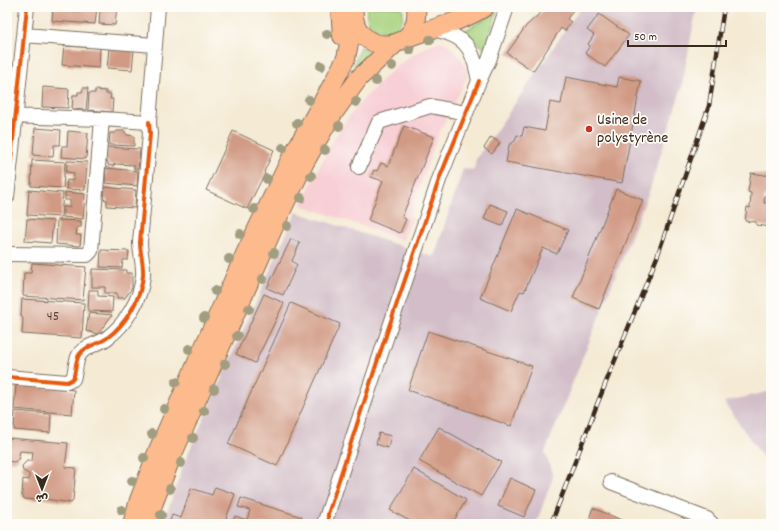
<svg xmlns="http://www.w3.org/2000/svg" width="778" height="531" font-family="Dekko,'Playpen Sans Arabic',sans-serif">
<rect width="100%" height="100%" fill="#fdfcf7"/>
<filter id="ink" filterUnits="userSpaceOnUse"><feTurbulence type="fractalNoise" baseFrequency=".025" numOctaves="2"/><feDisplacementMap in="SourceGraphic" scale="8" xChannelSelector="R" yChannelSelector="G"/><feConvolveMatrix kernelMatrix="1 2 1 2 8 2 1 2 1" color-interpolation-filters="sRGB"/></filter>
<filter id="wash" filterUnits="userSpaceOnUse"><feTurbulence type="fractalNoise" baseFrequency=".012" numOctaves="4" result="noise"/><feDisplacementMap in="SourceGraphic" scale="16" xChannelSelector="R" yChannelSelector="G"/><feGaussianBlur stdDeviation="0.9" result="paint"/><feColorMatrix in="noise" values="0 0 0 0 0 0 0 0 0 0 0 0 0 0 0 0 0 1.4 0 .05"/><feComposite in="paint" operator="in"/></filter>
<g filter="url(#wash)">
<rect width="100%" height="100%" fill="#f5ebd5"/>
<path fill="#f7cfd5" d="M440,41l8,3 14,16 5,10v8l-28,55 -30,82 4,2 -10,23 -102,-35 29,-59 14,-23 17,-21 28,-29 20,-16 20,-12z"/>
<path fill="#d2bdc8" d="M581,7h97l18,3 -14,76 -33,106 -104,260 8,25 -17,47h-373l21,-61 112,-251 138,45 29,-88 11,1 2,-11 29,-41z
M771,391v78l-47,-67z"/>
<path fill="#a8d380" stroke="#727e4f" d="M367,7h35c8,32 -41,33 -35,0z
M497,12l-12,37 -21,-18z
M360,46l11,9 -18,14z"/>
<g id="blocks">
<path fill="#d19a84" d="M53,7h44l-2,17 -43,-3z
M109,7h8l-2,18 -16,-1 1,-16h9z
M547,7h28l-8,12 4,3 -6,9 -4,-3 -28,43 -26,-18 19,-27z
M599,14l30,21 -24,32 -20,-14 5,-7 -2,-2 6,-9 -7,-5z
M64,46l36,2 -1,20 -37,-3z
M109,48l25,2 -2,20 -25,-2z
M566,77l51,10 2,-10 22,4 -19,102 -116,-21 3,-17 6,-4 2,-6 5,1 2,-9 21,4 5,-29 11,2z
M43,87l26,2 -1,19 -26,-1z
M83,88h5l-2,22 -14,-1 1,-14h5v-3h4z
M95,90l11,1v3h5l-1,5h3l-1,13 -24,-2 1,-17h6z
M404,126l30,11 -32,80 4,2 -6,14 -32,-13 15,-39 -12,-4 3,-7 3,1 4,-8 7,3z
M35,128l26,2 -1,15h-6l-1,12 -20,-2z
M68,131l20,2 -2,26 -25,-2 1,-11h5z
M117,131h7l3,4 7,1v10l-25,-1 1,-12h5z
M233,131l41,19 -10,22 1,1 -18,36 -41,-19z
M491,137l9,6 -8,11 -8,-6z
M106,147l34,2 -2,20h-4v-4l-19,-1 -2,2 -5,-1v-3l-3,-1z
M32,160l33,2 -2,26 -32,-2z
M67,161l20,1 -2,28 -19,-1 1,-9 6,1 1,-8 -8,-1z
M106,168l32,3 -1,15 -32,-3z
M751,173l20,3 -2,20 -4,-1 -1,8h7v24l-15,-2v-3l-11,-1 2,-14 3,1 1,-15 -3,-1z
M104,187l32,3 -1,18 -28,-2v-6l-4,-1z
M616,189l27,11 -44,109 -26,-11z
M29,190l34,3 -2,24 -34,-2z
M65,192l20,2 -2,25 -20,-2v-10h7v-7h-5z
M490,204l18,7 -6,15 -18,-7z
M517,209l51,21 -11,24 -14,-6 -19,44 -4,-1 -9,20 -31,-13z
M27,219l26,2 -2,22 -26,-2z
M57,220l24,1v6h-4l-1,8h5l-1,11 -24,-2z
M291,239l9,4 -8,18 5,4 -14,30 -16,-7z
M101,250l28,1 -1,9h-5l-1,8 -22,-1z
M32,263l54,4 -3,33 -60,-4 1,-23h7z
M92,269l34,1v3h6v15l-7,10h-8v-5h-12v-6h-13z
M89,290h9v6l15,1 -1,15 -24,-1z
M264,294l20,9 -29,60 -19,-9z
M22,299l62,4 -2,35 -60,-4 1,-15 -2,-4z
M291,303l49,21 -63,142 -49,-22z
M89,313l23,2 -14,19 -12,-3z
M428,331l104,35 -21,60 -103,-36z
M16,385l58,5 -2,24 -58,-5z
M15,411l36,3 -1,19 -36,-3z
M439,427l62,35 -20,34 -62,-35z
M379,433l12,3 -3,12 -12,-4z
M8,438l60,5 -3,24 11,1 -3,33 -2,2 -32,-5 -3,2 -11,-1 -3,-3 1,-17 6,1v-6l-6,-3 -1,-5 5,-5h5l1,-9 -13,-1 -2,9 -4,2 -7,-1z
M414,469l52,31 -14,24h-37l-25,-14z
M510,478l26,12 -12,27 -26,-11z
M215,487l20,7 -11,30h-28l-6,-2v2h-21l3,-9 9,3 10,-30 21,7z
M241,498l61,19 -2,7h-68l3,-8 12,4 3,-10 -12,-3z
M593,508l38,16h-44z"/>
</g>
</g>
<g filter="url(#ink)">
<use href="#blocks" fill-opacity="0" stroke="#7c6e5e" stroke-width="1"/>
<g fill="none" stroke-linecap="round" stroke-linejoin="round">
<defs>
<path id="minor" d="M432,29c35,7 41,19 47,52l10,-21 18,-53
M24,35l131,10
M7,116l95,3 47,3 9,-115
M359,167l20,-45 51,-16 36,7
M7,197l20,-190
M7,254l80,1 4,-4 11,-132
M7,377l60,5 6,-3c3,-8 2,-17 6,-24 5,-9 20,-11 28,-17 19,-14 34,-39 36,-62 1,-12 -3,-22 -3,-34l10,-108 -1,-12
M611,482l96,37 5,5
M324,524l116,-347 39,-96"/>
<path id="major" d="M340,7l2,29
M354,7c-5,50 68,50 62,0
M404,39c27,-11 56,-16 81,-32
M132,524l7,-24 19,-50 87,-196 45,-94 42,-75 14,-27 8,-38
M147,524l7,-22 18,-46 105,-236 28,-58 25,-44 29,-40 36,-34"/>
</defs>
<use href="#minor" stroke="#7c6e5e" stroke-width="16"/>
<use href="#major" stroke="#7c6e5e" stroke-width="20"/>
<use href="#minor" stroke="#fff" stroke-width="14"/>
<use href="#major" stroke="#fcba8d" stroke-width="18"/>
<defs>
<path id="rail" d="M551,524l47,-122 59,-145 52,-151 15,-99"/>
</defs>
<use href="#rail" stroke="#3b2a1e" stroke-width="4.5"/>
<use href="#rail" stroke="#fdfcf7" stroke-width="3" stroke-dasharray="9" stroke-linecap="butt"/>
<defs>
<path id="cycleway" d="M7,197l20,-190
M7,377l60,5 6,-3c3,-8 2,-17 6,-24 5,-9 20,-11 28,-17 19,-14 34,-39 36,-62 1,-12 -3,-22 -3,-34l10,-108 -1,-12
M328,524v-10l51,-158 61,-179 39,-96"/>
</defs>
<use href="#cycleway" stroke="#fdfcf7" stroke-width="6"/>
<use href="#cycleway" stroke="#e8590c" stroke-width="4"/>
</g>
<g fill="#a19d80">
<circle cx="327" cy="34" r="5"/>
<circle cx="430" cy="40" r="5"/>
<circle cx="410" cy="50" r="5"/>
<circle cx="321" cy="66" r="5"/>
<circle cx="392" cy="66" r="5"/>
<circle cx="376" cy="81" r="5"/>
<circle cx="309" cy="100" r="5"/>
<circle cx="356" cy="102" r="5"/>
<circle cx="297" cy="123" r="5"/>
<circle cx="339" cy="126" r="5"/>
<circle cx="283" cy="148" r="5"/>
<circle cx="325" cy="150" r="5"/>
<circle cx="311" cy="176" r="5"/>
<circle cx="267" cy="179" r="5"/>
<circle cx="301" cy="198" r="5"/>
<circle cx="254" cy="209" r="5"/>
<circle cx="287" cy="226" r="5"/>
<circle cx="240" cy="234" r="5"/>
<circle cx="274" cy="253" r="5"/>
<circle cx="229" cy="259" r="5"/>
<circle cx="263" cy="279" r="5"/>
<circle cx="215" cy="291" r="5"/>
<circle cx="249" cy="309" r="5"/>
<circle cx="204" cy="318" r="5"/>
<circle cx="237" cy="336" r="5"/>
<circle cx="189" cy="349" r="5"/>
<circle cx="225" cy="364" r="5"/>
<circle cx="176" cy="382" r="5"/>
<circle cx="214" cy="389" r="5"/>
<circle cx="164" cy="409" r="5"/>
<circle cx="204" cy="411" r="5"/>
<circle cx="152" cy="434" r="5"/>
<circle cx="193" cy="438" r="5"/>
<circle cx="144" cy="458" r="5"/>
<circle cx="181" cy="463" r="5"/>
<circle cx="132" cy="481" r="5"/>
<circle cx="170" cy="489" r="5"/>
<circle cx="122" cy="510" r="5"/>
<circle cx="161" cy="515" r="5"/>
</g>
</g>
<circle fill="#c8321e" stroke="#fdfcf7" stroke-width="1.5" cx="589" cy="129" r="4"/>
<g text-anchor="middle" dominant-baseline="central" stroke-width="3.5" stroke-linejoin="round" paint-order="stroke">
<g font-size="14" fill="#604638">
<text x="53" y="317">45</text>
</g>
<g font-size="16" fill="#3b2a1e" stroke="#fdfcf7" text-anchor="start">
<text x="597" y="120">Usine de<tspan x="597" dy="18">polystyrène</tspan></text>
</g>
</g>
<rect width="778" height="531" fill="none" stroke="#fdfcf7" stroke-width="24"/>
<g transform="translate(42 489) rotate(180)" stroke="#fdfcf7" stroke-width="3" paint-order="stroke">
<path d="M0-3L7 15L0 10L-7 15Z" fill="#3b2a1e"/>
<text y="-6" font-size="11" font-weight="bold" text-anchor="middle" fill="#3b2a1e">ش</text>
</g>
<path d="M628 40v6h98v-6" fill="none" stroke="#3b2a1e" stroke-width="2"/>
<text x="634" y="40" font-size="12" fill="#3b2a1e" stroke="#fdfcf7" stroke-width="3" paint-order="stroke">50 m</text>
</svg>
